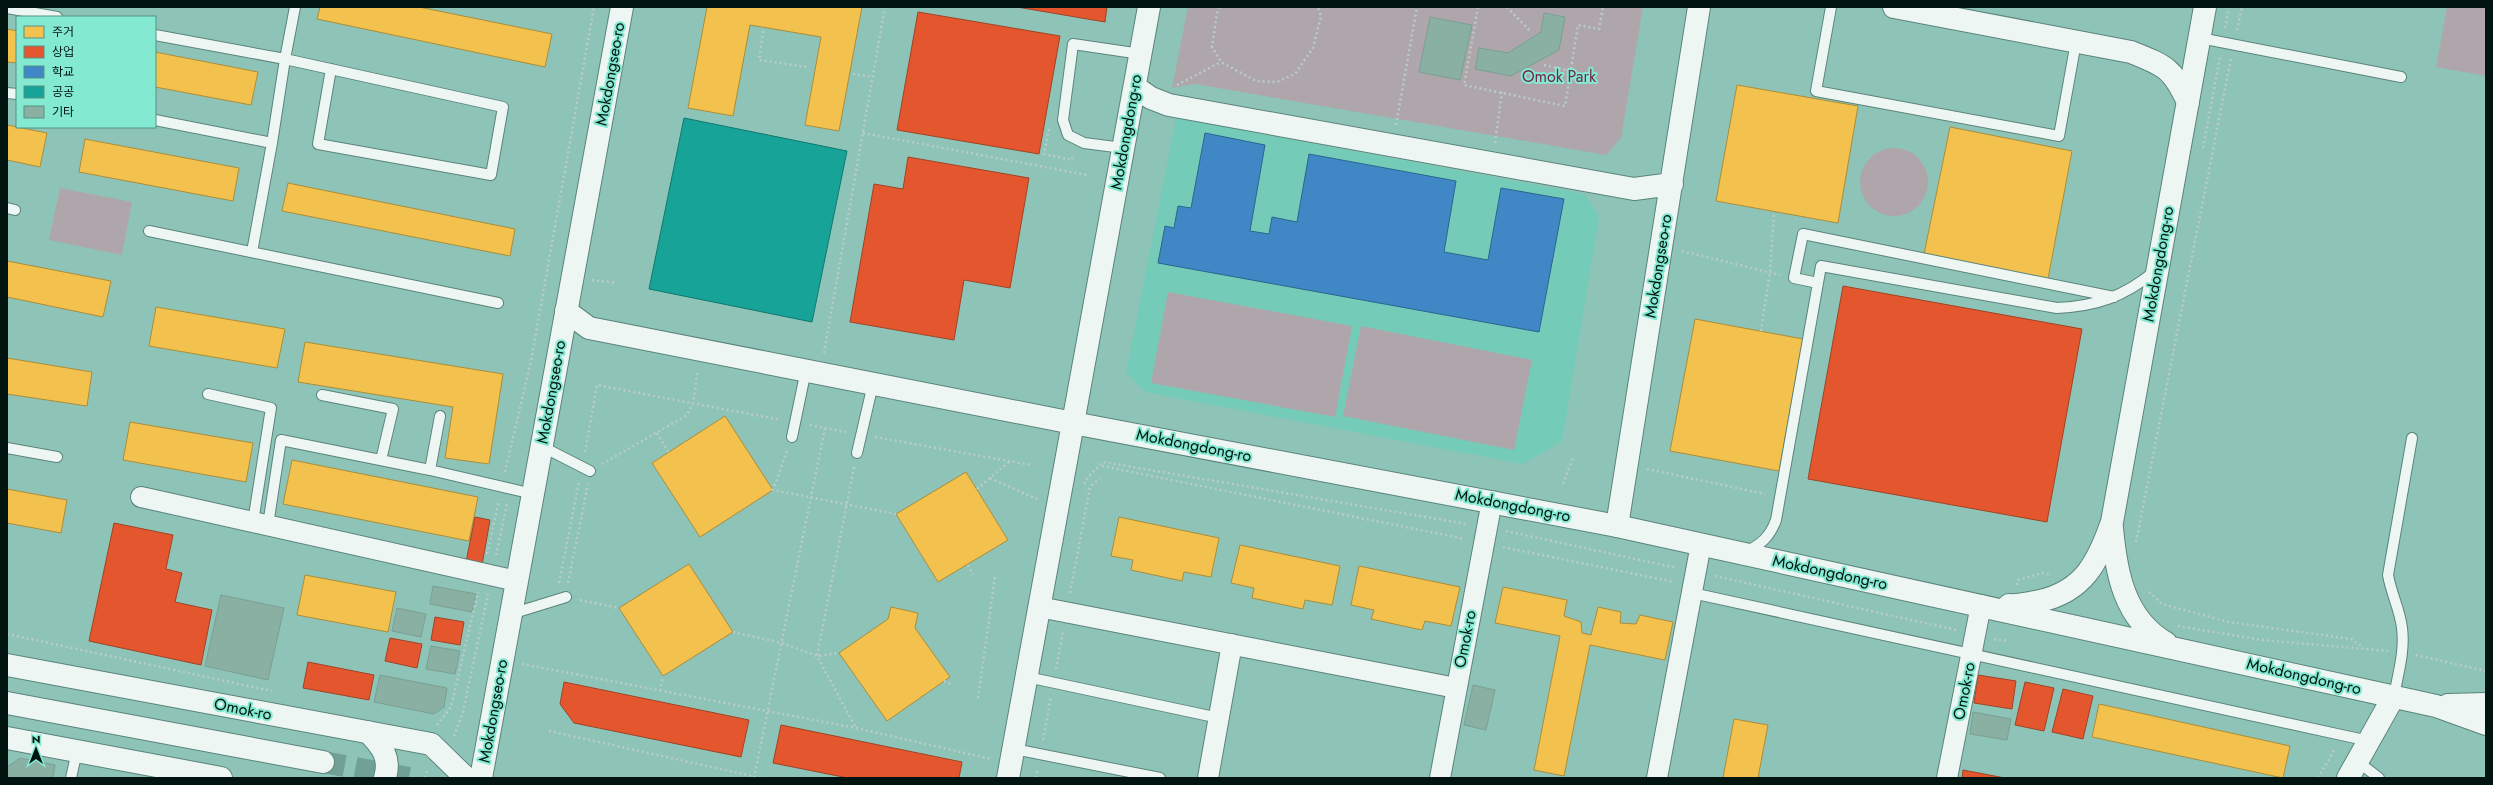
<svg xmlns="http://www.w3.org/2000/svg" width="2493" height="785" font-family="Jost,'Noto Sans KR',sans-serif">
<rect width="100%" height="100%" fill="#8dc4b7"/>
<path fill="#74ccb8" d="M1176,118l409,76 14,23 -37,224 -39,23 -378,-72 -19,-19z"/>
<path fill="#aea6ab" d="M1188,7h455l-22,131 -15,17 -411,-71 -23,4z
M2447,7h39v69l-50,-9z
M1860 182a34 34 0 1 1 68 0a34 34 0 1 1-68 0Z
M60,188l72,14 -10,53 -73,-15z
M1168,292l184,34 -17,91 -184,-34z
M1361,326l171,34 -18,90 -171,-34z"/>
<path fill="#f2c14e" stroke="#aa8d3b" d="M320,7h99l133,27 -7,33 -228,-48z
M707,7h155l-23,124 -34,-6 16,-88 -71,-12 -17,91 -45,-8z
M7,29l10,2v32l-10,-1z
M155,52l103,20 -7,33 -96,-18z
M1737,85l121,21 -20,117 -122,-22z
M7,125l40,8 -7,34 -33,-7z
M1950,127l122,24 -24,128 -124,-25z
M85,139l154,29 -6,33 -154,-29z
M288,183l227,46 -5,27 -228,-45z
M7,261l104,20 -8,36 -96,-20z
M156,307l129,22 -8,39 -128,-22z
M1695,319l108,20 -24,132 -109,-20z
M305,342l198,32 -14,90 -44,-6 8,-51 -155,-25z
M7,358l85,14 -5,34 -80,-12z
M725,416l48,74 -73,47 -48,-74z
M130,422l123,21 -7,39 -123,-22z
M292,460l186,37 -9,44 -186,-37z
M966,472l42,68 -70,42 -42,-68z
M7,489l60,11 -6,33 -54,-10z
M1119,517l100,21 -8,39 -27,-5 -2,9 -51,-11 2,-10 -22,-4z
M1240,545l100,21 -8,39 -27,-5 -2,9 -51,-11 2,-10 -23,-5z
M689,564l44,68 -70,44 -44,-68z
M1359,566l101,21 -9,39 -26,-5 -3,9 -51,-11 3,-9 -23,-5z
M305,575l91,17 -8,40 -91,-17z
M1503,587l64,13 -3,16 17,6 1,11 9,2 7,-28 23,5 -1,11 16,1 4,-9 33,7 -8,38 -75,-15 -26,131 -30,-6 26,-134 -65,-13z
M891,607l27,6 -3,15 35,49 -63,44 -48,-68 49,-34z
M2099,704l191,42 -7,32 -191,-41z
M1734,719l34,6 -10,53h-35z"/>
<path fill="#e4572e" stroke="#a04325" d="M1017,7h90l-2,15z
M918,12l142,24 -21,118 -142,-24z
M908,157l121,21 -19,110 -46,-8 -10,60 -104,-18 24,-138 29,5z
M1843,286l239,43 -35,193 -239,-43z
M475,517l15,3 -8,45 -16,-3z
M114,523l59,12 -7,34 16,4 -7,29 37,8 -11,55 -112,-24z
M435,617l29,5 -4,23 -29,-5z
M390,638l32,6 -5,24 -32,-7z
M308,662l66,13 -5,25 -66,-12z
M1978,675l38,6 -4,28 -38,-6z
M564,682l185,38 -8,37 -167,-34 -14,-19z
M2025,682l29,6 -10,43 -29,-6z
M2063,689l30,7 -10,43 -31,-7z
M781,725l181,37 -3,16h-111l-75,-15z
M1963,770l42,8h-43z"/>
<path fill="#3f88c5" stroke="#2c658f" d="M1205,133l60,12 -15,86 19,3 3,-17 25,5 12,-68 147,27 -12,71 44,8 13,-72 63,11 -25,133 -381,-69 7,-37 9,2 4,-22 13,2z"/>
<path fill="#17a398" stroke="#10786f" d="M684,118l163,33 -35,171 -163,-33z"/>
<path fill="#8ab0a3" stroke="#79a092" d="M1544,13l21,4 -6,33 -48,26 -36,-7 4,-21 29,5 33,-21z
M1430,17l42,8 -12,55 -41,-8z
M433,586l43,8 -4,18 -42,-8z
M221,595l63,13 -16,72 -63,-14z
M397,608l29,6 -5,23 -29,-6z
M431,646l29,5 -5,23 -29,-5z
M380,675l67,13 -3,19 -10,7 -60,-12z
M1473,685l22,5 -9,40 -22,-5z
M1973,712l38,7 -4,21 -37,-6z
M20,758l35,7 -2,13h-46v-11z"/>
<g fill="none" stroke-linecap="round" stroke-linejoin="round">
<path stroke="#71a196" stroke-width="22" stroke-dasharray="22 11" stroke-linecap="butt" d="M323,762l86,16"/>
<defs>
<path id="service" d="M1831,7l-15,84 243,45 17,-94
M7,8l50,9
M155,35l130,24 10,-52
M2200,38l201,39
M7,93l10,1
M155,120l117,23 -20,109
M272,143l13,-84 218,48 -12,68 -173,-31 13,-75
M1123,148l-39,-5 -16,-8 -5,-15 10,-76 68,10
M7,208l8,2
M149,231l349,72
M1818,283l-24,-5 9,-44 311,63
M208,394l63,14 -18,114
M322,395l71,14 -12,51
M792,437l14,-67
M541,446l49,25
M7,448l50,9
M857,453l16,-69
M430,470l10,-54
M268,525l13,-85 149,30 103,24
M1746,552c15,-8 24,-15 30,-32l45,-254 236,42c40,-2 66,-11 97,-36
M1692,593l677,148
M511,614l55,-17
M1027,677l192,41
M2394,696c4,-22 11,-45 8,-68 -2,-18 -11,-35 -14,-53l24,-137
M1014,749l146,29
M2357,761l22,17
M71,778l6,-27"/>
<path id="minor" d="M141,497l376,84
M1039,607l417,81
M1208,778l24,-134
M1440,778l52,-277
M1657,778l44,-234
M1947,778l34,-173"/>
<path id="tertiary" d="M1894,7l237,45c35,14 41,16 57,50
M1135,87l16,11 18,7 465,84 38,-5
M566,311l23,17 484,95 76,-416
M1617,526l82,-519"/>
<path id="secondary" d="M2112,528c4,44 12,91 54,115
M2009,605c10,1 21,-2 31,-4 44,-10 58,-39 72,-79l93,-515
M7,665l424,79 35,34
M7,703l316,59
M2448,705l38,-1
M368,732c14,14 23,26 17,46
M7,738l214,40
M481,778l141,-771
M1008,778l65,-355 544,103 819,180 50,18
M2348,778l46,-82"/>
</defs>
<use href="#service" stroke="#5b847b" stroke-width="12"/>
<use href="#minor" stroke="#5b847b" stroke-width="22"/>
<use href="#tertiary" stroke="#5b847b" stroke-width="24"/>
<use href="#secondary" stroke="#5b847b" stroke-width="24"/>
<path stroke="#baccc7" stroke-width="2.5" stroke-dasharray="2 3" stroke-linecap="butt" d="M1220,7l-3,6 -5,34 9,15 35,19 21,1 18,-8 18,-26 8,-32 -3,-9
M1478,7l-14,78 101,21 13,-81 21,4 4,-22
M1507,7l23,24
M2225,28l4,-21
M2237,30l5,-23
M763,31l-4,29 48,7
M1544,65l26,6
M853,74l20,3
M1177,85l44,-23
M1396,125l21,-118
M1049,129l-5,25 28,6 1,-5
M863,133l224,42
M1495,143l7,-51
M2203,148l17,-91
M1682,251l98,24
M592,280l24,3
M1761,331l9,-59 4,-60
M824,353l61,-346
M810,425l36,7
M657,433l12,20
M875,437l156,28
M787,451l-14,39 123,24
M585,452l12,-67 184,35
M602,464l85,-49 6,-12 5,-33
M1102,466l363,73
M854,467l-37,189 39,72
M1647,469l118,25
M505,472l26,-111 63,-354
M990,478l49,22
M1084,484l5,-8 14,-14 364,62
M1563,484l10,-27
M977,489l32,-27
M1506,531l171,37
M2136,542l95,-484
M1503,547l171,35
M487,554l12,-54
M496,555l11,-51
M968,565l5,10
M1715,576l241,54
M559,583l20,-101
M568,583l20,-99
M2017,585l1,-5 24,-7 10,2
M2149,592l13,12 67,18 122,17 12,8
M1070,593l20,-106 10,-9
M580,600l39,8
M2178,626l84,14 126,11
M733,632l49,11 35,13 22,-3
M7,634l265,57
M1994,639l13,2
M2416,655l70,16
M522,664l334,64 135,31
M1056,669l7,-38
M944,681l7,3
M660,691l3,-15
M978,698l17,-121
M437,725l14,-18 27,-115
M549,731l212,47
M454,736l9,-24 25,-118
M1043,740l8,-44
M425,778l2,-8
M754,778l71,-350
M1036,778l1,-9
M2318,778l17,-29"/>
<use href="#service" stroke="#eef6f4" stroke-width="10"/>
<use href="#minor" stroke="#eef6f4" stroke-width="20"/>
<use href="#tertiary" stroke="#eef6f4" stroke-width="22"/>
<use href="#secondary" stroke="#eef6f4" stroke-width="22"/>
</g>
<g text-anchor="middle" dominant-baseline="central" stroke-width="4" stroke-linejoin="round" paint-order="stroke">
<g font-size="16" fill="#011410" stroke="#84e9d1">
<text transform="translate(610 74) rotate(-80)">Mokdongseo-ro</text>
<text transform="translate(1126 132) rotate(-80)">Mokdongdong-ro</text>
<text transform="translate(2158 264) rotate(-80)">Mokdongdong-ro</text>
<text transform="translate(1658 266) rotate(-81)">Mokdongseo-ro</text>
<text transform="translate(551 392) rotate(-80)">Mokdongseo-ro</text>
<text transform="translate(1194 445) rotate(11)">Mokdongdong-ro</text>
<text transform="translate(1513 505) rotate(11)">Mokdongdong-ro</text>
<text transform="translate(1830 572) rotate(12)">Mokdongdong-ro</text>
<text transform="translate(1465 639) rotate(-79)">Omok-ro</text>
<text transform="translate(2304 676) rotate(13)">Mokdongdong-ro</text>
<text transform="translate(1964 691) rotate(-79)">Omok-ro</text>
<text transform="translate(243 709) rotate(11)">Omok-ro</text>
<text transform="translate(493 711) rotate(-80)">Mokdongseo-ro</text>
</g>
<g font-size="16" fill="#752649" stroke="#84e9d1">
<text x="1559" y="76">Omok Park</text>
</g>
</g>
<rect width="2493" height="785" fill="none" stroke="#011410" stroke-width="16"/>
<rect x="16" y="16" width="140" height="112" fill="#84e9d1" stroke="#509484"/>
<rect x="24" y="26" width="20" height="12" fill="#f2c14e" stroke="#509484"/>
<text x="52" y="36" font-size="12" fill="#011410">주거</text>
<rect x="24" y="46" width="20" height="12" fill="#e4572e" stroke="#509484"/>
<text x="52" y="56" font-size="12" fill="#011410">상업</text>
<rect x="24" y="66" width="20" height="12" fill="#3f88c5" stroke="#509484"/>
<text x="52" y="76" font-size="12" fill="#011410">학교</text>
<rect x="24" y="86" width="20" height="12" fill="#17a398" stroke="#509484"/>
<text x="52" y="96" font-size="12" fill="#011410">공공</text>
<rect x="24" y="106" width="20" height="12" fill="#8ab0a3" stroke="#509484"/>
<text x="52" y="116" font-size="12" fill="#011410">기타</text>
<g transform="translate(36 749)" stroke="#84e9d1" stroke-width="3" paint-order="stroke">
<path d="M0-3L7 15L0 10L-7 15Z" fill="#011410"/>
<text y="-6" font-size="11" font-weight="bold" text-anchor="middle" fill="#011410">N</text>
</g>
</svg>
